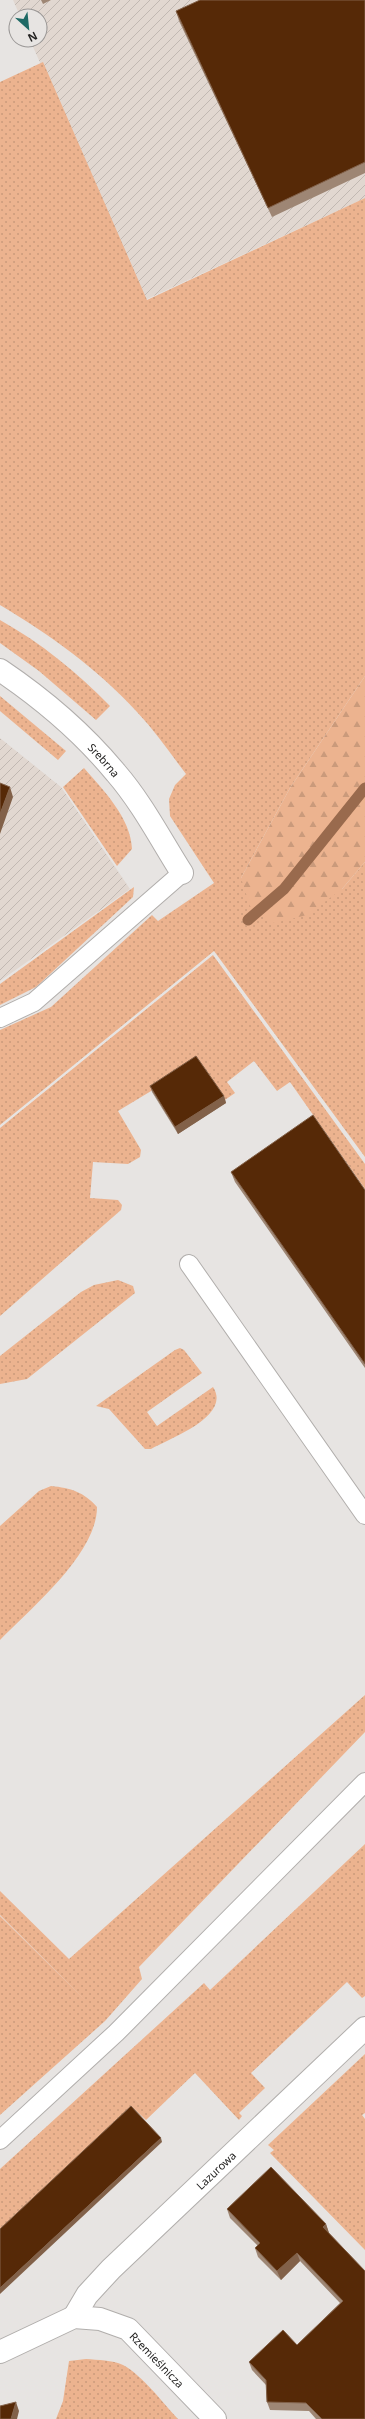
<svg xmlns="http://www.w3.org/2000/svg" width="365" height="2419" font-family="'Noto Sans',sans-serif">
<defs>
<pattern id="industrial-furrows" width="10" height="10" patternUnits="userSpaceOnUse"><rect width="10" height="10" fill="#e1d7d0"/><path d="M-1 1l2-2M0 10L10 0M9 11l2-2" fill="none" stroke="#c1b8b2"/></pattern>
<pattern id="green-dots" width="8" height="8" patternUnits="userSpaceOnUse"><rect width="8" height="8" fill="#ecb38f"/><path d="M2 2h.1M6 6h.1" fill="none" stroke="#ca9a7b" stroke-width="1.8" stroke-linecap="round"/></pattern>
<pattern id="forest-firs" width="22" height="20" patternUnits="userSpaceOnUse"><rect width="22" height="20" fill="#ecb38f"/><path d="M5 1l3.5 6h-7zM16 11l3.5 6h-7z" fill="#ca9a7b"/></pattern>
</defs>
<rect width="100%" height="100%" fill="#e7e4e2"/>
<path fill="url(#industrial-furrows)" d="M13,0h352v198l-220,102 -115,-260h10v-24h-20z
M0,738l61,49 69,102 -130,92z"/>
<path fill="url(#green-dots)" d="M43,62l104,238 218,-102v478l-75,112 -49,90 101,11 23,-27v295l-151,-206 -214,174v-95l51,-23 101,-92 6,6 56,-38 -44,-67 -1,-17 6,-14 11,-11c-16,-21 -31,-43 -49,-62 -39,-43 -88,-78 -137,-107v-523z
M0,620c41,23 77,52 110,86l-14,14 -57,-49 -39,-28z
M0,696l66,55 -8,9 -58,-49z
M84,768c19,22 47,50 48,81l-15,17 -54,-79z
M134,887l-1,10 -97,90 -36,18v-21z
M213,955l152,209v25l-75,-107 -13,9 -23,-30 -27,21 8,11 -29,20 -25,-40 -63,38 23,39 -1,7 -12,7 -35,-2 -3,36 28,2 4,5 -1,5 -121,106v-188z
M118,1280l15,6 2,7 -108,86 -27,5v-28l81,-64 13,-7z
M180,1348l4,2 18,23 -55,39 10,14 56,-39c19,29 -42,51 -62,62h-6l-36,-40 -13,-3 79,-56z
M51,1486c20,2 33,6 46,21 0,47 -66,101 -97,133v-114l39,-35z
M365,1695v37l-226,235 3,12 -37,42 -105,94v-199l85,84 -85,-85v-24l69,68z
M365,1844v152l-3,2 -15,-16 -96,91 14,15 -26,25 3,3 -3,4 -44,-47 -49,47 -15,-14 -131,125v-62l204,-186 6,7z
M365,2054v59l-3,2 3,4v131l-95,-97 4,-3 -6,-5z
M86,2359c12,1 26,1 37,6 19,10 40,38 55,54h-122l7,-18 6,-40z"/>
<path fill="url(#forest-firs)" d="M365,676v186l-23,27 -35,26 -33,8 -23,-14 -10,-31 49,-90z"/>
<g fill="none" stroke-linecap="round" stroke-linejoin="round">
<path stroke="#996a4d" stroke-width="11" d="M248,920l36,-31 81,-101"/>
<defs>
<path id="service" d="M0,1018l34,-16 148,-129
M189,1264l176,251
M0,2140l116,-107 249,-251"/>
<g id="minor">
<path id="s1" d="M0,670c43,29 83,63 116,103 26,30 45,67 66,100"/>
<path id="s2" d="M74,2317l13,-22 24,-26 254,-241"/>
<path id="s3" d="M0,2352l74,-35 26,2 28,10 87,90"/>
</g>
</defs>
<use href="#service" stroke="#b1aeac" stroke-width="20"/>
<use href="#minor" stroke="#b1aeac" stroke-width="24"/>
<use href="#service" stroke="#fff" stroke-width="18"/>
<use href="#minor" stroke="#fff" stroke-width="22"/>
</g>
<path fill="#9e8674" d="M41,0h10l-8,4z
M365,0v173l-93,44 -93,-196 -3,-10z
M150,1086l74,10 2,7 -48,31 -26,-42z
M231,1172l134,18v178l-130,-186z
M227,2209l99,15 3,9 36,38v148h-49l-7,-8 -39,-1 -3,-8 -1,-17 -14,-15 -3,-8 48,-17 43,-42 -40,-42 -19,19 -23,-23 -3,-9 3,-2 -28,-28z"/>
<path fill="#826149" d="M10,787l3,10 -13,37v-20z
M224,1096l2,7 -48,31 -3,-7z
M161,2138l1,4 -162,152v-6z
M326,2224l3,9 -3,3 -3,-9z
M297,2253l3,8 -19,19 -4,-9z
M16,2402l3,9 -2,8h-6z"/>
<path fill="#562907" stroke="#826149" d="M200,0h165v162l-97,46 -92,-197z
M0,783l10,4 -10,27z
M196,1056l28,40 -49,31 -25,-41z
M313,1115l52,75v174l-134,-192z
M131,2106l30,32 -161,150v-59z
M271,2167l55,57 -3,3 42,44v148h-43l-16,-16 -39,-1 -1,-22 -17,-18 34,-32 14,15 46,-44 -46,-48 -20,18 -22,-23 5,-5 -33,-34z
M16,2402l-5,17h-11v-13z"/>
<g text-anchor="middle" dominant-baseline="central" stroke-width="4" stroke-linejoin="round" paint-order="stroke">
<g font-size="11" fill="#232221" stroke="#e7e4e2">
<text stroke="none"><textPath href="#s1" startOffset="138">Srebrna</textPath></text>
<text stroke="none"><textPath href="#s2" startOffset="205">Lazurowa</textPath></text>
<text stroke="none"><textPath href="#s3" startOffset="180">Rzemieślnicza</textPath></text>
</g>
</g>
<g transform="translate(28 28) rotate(153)"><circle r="19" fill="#e7e4e2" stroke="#999695"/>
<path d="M0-3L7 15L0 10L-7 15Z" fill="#1f6a66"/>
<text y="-6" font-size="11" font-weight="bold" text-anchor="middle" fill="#232221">N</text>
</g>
</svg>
